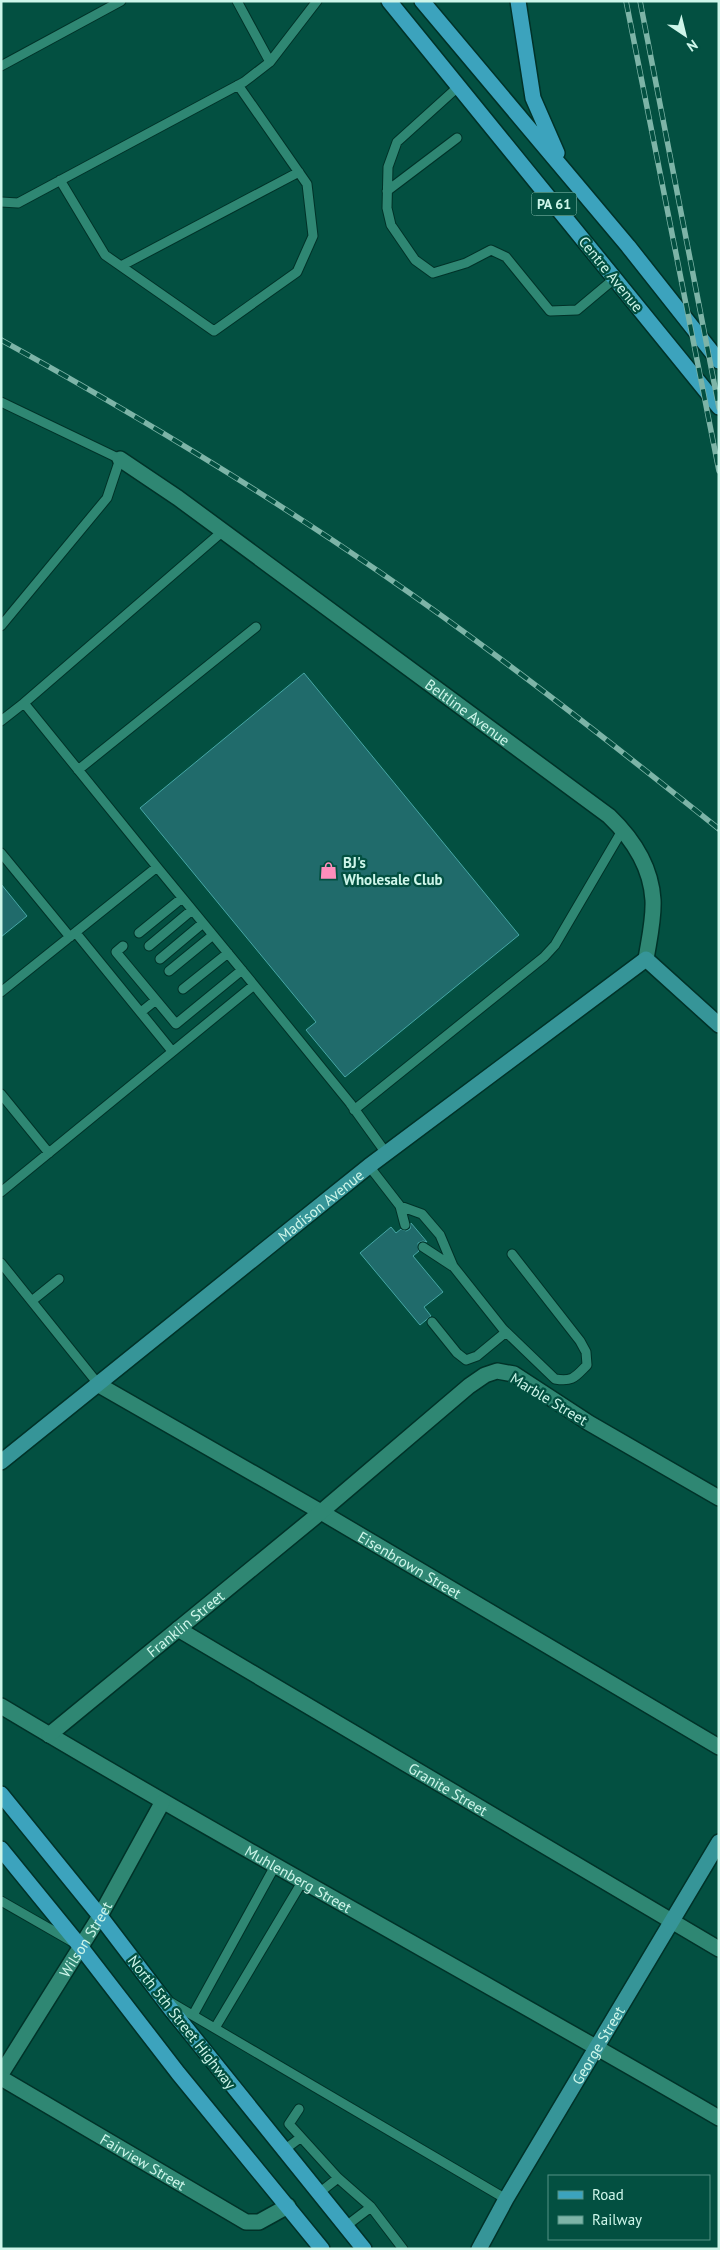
<svg xmlns="http://www.w3.org/2000/svg" width="720" height="2250" font-family="'PT Sans',sans-serif">
<rect width="100%" height="100%" fill="#035041"/>
<path fill="#206b6b" stroke="#47a7a6" d="M304,673l215,262 -174,142 -39,-47 10,-8 -176,-214z
M1,884l26,32 -26,21z
M411,1223l16,19 -4,-1 -5,2 1,8 -6,5 30,36 -19,15 7,9 -11,9 -60,-72 31,-26 5,6 5,-4 5,2 4,-2z"/>
<g fill="none" stroke-linecap="round" stroke-linejoin="round">
<defs>
<path id="lane" d="M237,1l33,61 47,-61
M1,66l120,-65
M459,86l-62,56 -9,25 -1,41 4,17 24,35 18,13 33,-10 25,-13 15,7 44,54 27,-1 37,-31
M60,180l45,75 109,76 83,-59 16,-36 -6,-52 -69,-99
M387,191l70,-53
M1,202l17,1 226,-121 26,-20
M121,266l178,-94
M1,402l119,57 -13,39 -106,128
M1,721l23,-18
M78,770l178,-143
M1,853l69,84
M157,867l-133,-164 199,-172
M76,933l96,118
M139,933l43,-35
M123,946l-7,6 60,72 66,-54
M149,946l43,-36
M160,959l43,-36
M169,971l44,-36
M183,989l45,-36
M1,992l156,-125 97,118
M141,1012l15,-12
M1,1094l48,59
M354,1110l190,-153 11,-12 68,-116
M369,1166l31,40 5,19
M1,1192l253,-207 96,118 36,50
M400,1206l22,8 18,21 13,31 50,63 52,50c18,3 20,-2 32,-14l-1,-13 -6,-11 -68,-87
M423,1247l29,19
M1,1263l98,122
M33,1300l26,-21
M432,1322l25,31 9,7 11,-4 29,-24
M1,1901l70,40
M170,2002l336,197
M193,2015l82,-149
M215,2028l87,-146
M299,2109l-10,15 49,54 33,29 32,42
M284,2150l16,-12
M319,2193l19,-15
M346,2226l25,-19"/>
<g id="street">
<path id="s1" d="M120,459l58,39 431,318c24,23 42,50 44,84 1,19 -4,40 -7,59"/>
<path id="s2" d="M99,1385l222,127 398,235"/>
<path id="s3" d="M178,1629l541,320"/>
<path id="s4" d="M1,1706c237,142 479,273 718,412"/>
<path id="s5" d="M49,1735l272,-223 148,-126 16,-11 12,-4 17,3 75,49 130,75"/>
<path id="s6" d="M1,2074l99,-158 62,-113"/>
<path id="s7" d="M1,2078l245,144h13l29,-16"/>
</g>
<g id="secondary">
<path id="s8" d="M1,1462l368,-296 277,-207 73,66"/>
<path id="s9" d="M479,2249l27,-50 213,-357"/>
</g>
<path id="primary" d="M389,1l330,406
M422,1l206,245 91,115
M518,1l15,97 24,55
M1,1794l99,122 70,92 194,241
M1,1849l79,97 98,127 144,176"/>
</defs>
<use href="#lane" stroke="#003228" stroke-width="11"/>
<use href="#street" stroke="#003228" stroke-width="18"/>
<use href="#secondary" stroke="#003228" stroke-width="18"/>
<use href="#primary" stroke="#003228" stroke-width="18"/>
<use href="#lane" stroke="#2f8773" stroke-width="9"/>
<use href="#street" stroke="#2f8773" stroke-width="15"/>
<use href="#secondary" stroke="#369598" stroke-width="15"/>
<use href="#primary" stroke="#3ca3bd" stroke-width="15"/>
<defs>
<path id="rail" d="M626,1l93,470
M640,1l79,407
M1,340c130,72 258,149 380,233 116,80 228,168 338,256"/>
</defs>
<use href="#rail" stroke="#7db4a7" stroke-width="5.5"/>
<use href="#rail" stroke="#035041" stroke-width="4" stroke-dasharray="11" stroke-linecap="butt"/>
</g>
<defs>
<symbol id="shop-bare" viewBox="-9 -9 18 18"><path d="M-5-2.5h2.3a2.7 3.5 0 0 1 5.4 0H5L5.5 6h-11ZM-1.5-2.5h3a1.5 2.3 0 0 0-3 0Z" fill="#fe8ebc" stroke="#035041" stroke-width="2.5" paint-order="stroke"/></symbol>
</defs>
<g fill-rule="evenodd">
<use href="#shop-bare" x="316" y="858" width="25" height="25"/>
</g>
<g text-anchor="middle" dominant-baseline="central" stroke-width="4.5" stroke-linejoin="round" paint-order="stroke">
<rect fill="#035041" stroke="#91c4b7" stroke-width="1" x="531.5" y="192.5" width="45" height="23" rx="4"/>
<g font-size="14" font-weight="bold" fill="#cef6ea">
<text x="554" y="204">PA 61</text>
</g>
<g font-size="15" fill="#cef6ea" stroke="#035041">
<text transform="translate(611 274) rotate(51)">Centre Avenue</text>
<text stroke="none"><textPath href="#s1" startOffset="430">Beltline Avenue</textPath></text>
<text stroke="none"><textPath href="#s8" startOffset="410">Madison Avenue</textPath></text>
<text transform="translate(549 1399) rotate(31)">Marble Street</text>
<text stroke="none"><textPath href="#s2" startOffset="359">Eisenbrown Street</textPath></text>
<text stroke="none"><textPath href="#s5" startOffset="176">Franklin Street</textPath></text>
<text stroke="none"><textPath href="#s3" startOffset="314">Granite Street</textPath></text>
<text stroke="none"><textPath href="#s4" startOffset="344">Muhlenberg Street</textPath></text>
<text stroke="none"><textPath href="#s6" startOffset="159">Wilson Street</textPath></text>
<text transform="translate(182 2022) rotate(52)">North 5th Street Highway</text>
<text stroke="none"><textPath href="#s9" startOffset="236">George Street</textPath></text>
<text stroke="none"><textPath href="#s7" startOffset="165">Fairview Street</textPath></text>
</g>
<g font-size="15" font-weight="bold" fill="#cef6ea" stroke="#035041" text-anchor="start">
<text x="343" y="862">BJ's<tspan x="343" dy="17">Wholesale Club</tspan></text>
</g>
</g>
<rect width="720" height="2250" fill="none" stroke="#cef6ea" stroke-width="5"/>
<rect x="548" y="2175" width="162" height="65" fill="#035041" stroke="#549285"/>
<rect x="558" y="2191" width="25" height="8" fill="#3ca3bd" stroke="#549285"/>
<text x="592" y="2200" font-size="15" fill="#cef6ea">Road</text>
<rect x="558" y="2216" width="25" height="8" fill="#7db4a7" stroke="#549285"/>
<text x="592" y="2225" font-size="15" fill="#cef6ea">Railway</text>
<g transform="translate(685 35) rotate(145)" stroke="#035041" stroke-width="4" paint-order="stroke">
<path d="M0-4L9 19L0 12L-9 19Z" fill="#cef6ea"/>
<text y="-8" font-size="14" font-weight="bold" text-anchor="middle" fill="#cef6ea">N</text>
</g>
</svg>
